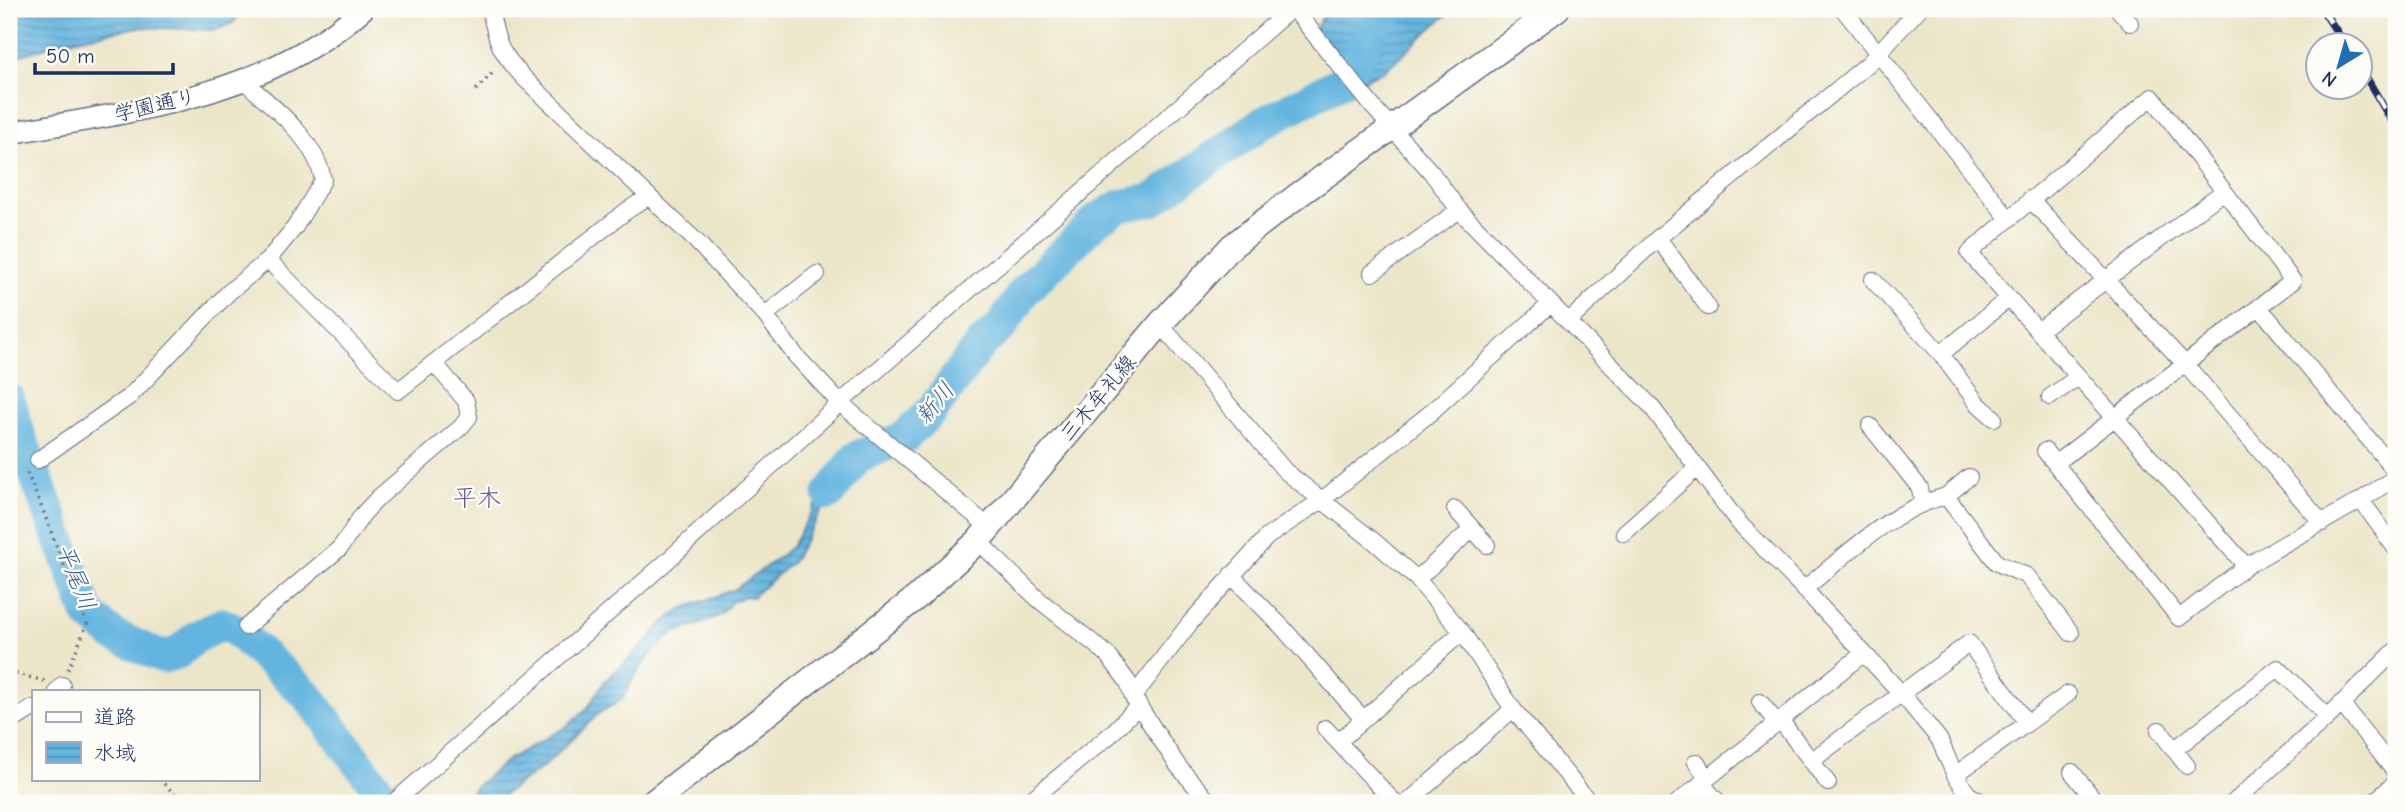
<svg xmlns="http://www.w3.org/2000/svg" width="2405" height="812" font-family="'Comic Neue','Klee One',sans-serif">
<defs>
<pattern id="water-rules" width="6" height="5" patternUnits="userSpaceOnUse" patternTransform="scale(1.75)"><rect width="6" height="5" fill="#63b5df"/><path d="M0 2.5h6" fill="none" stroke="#5194b8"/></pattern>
</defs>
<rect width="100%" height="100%" fill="#fdfcf7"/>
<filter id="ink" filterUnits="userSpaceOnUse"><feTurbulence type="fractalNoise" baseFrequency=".0143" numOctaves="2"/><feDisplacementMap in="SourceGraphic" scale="14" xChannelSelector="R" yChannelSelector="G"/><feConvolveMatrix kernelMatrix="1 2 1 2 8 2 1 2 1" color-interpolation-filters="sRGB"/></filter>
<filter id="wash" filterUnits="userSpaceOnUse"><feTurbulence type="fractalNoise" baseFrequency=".00686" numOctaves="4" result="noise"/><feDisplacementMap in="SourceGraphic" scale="28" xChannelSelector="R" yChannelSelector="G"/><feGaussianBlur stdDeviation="1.57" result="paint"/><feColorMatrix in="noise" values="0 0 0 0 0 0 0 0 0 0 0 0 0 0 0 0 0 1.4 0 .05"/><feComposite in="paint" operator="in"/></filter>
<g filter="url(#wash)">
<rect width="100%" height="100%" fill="#ece6c9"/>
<path fill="url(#water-rules)" stroke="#3f729e" stroke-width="2" d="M9,9h234l-10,14 -17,7 -78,-3 -73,14 -56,18z
M1328,9h125l-68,61 -34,16 -41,-49z
M858,457l-33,47 -33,58 -40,35 -7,-1 -14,6 -9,12 -16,8 -33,11 -22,21 -18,24 -11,22 -22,12 -56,54 -52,37h-31l20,-21 28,-23 57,-32 21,-18 18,-28 41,-38 16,-19 20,-15 52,-19 44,-32 14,-12 25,-43 11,-14 23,-29z"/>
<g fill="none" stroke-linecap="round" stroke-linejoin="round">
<path stroke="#63b5df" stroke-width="33" d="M9,400l11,36 69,179 26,21 48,21 15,-4 18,-16 26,-13 12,5 72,65 83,109
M829,494l28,-37 48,-20 29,-29 44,-61 24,-21 23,-36 73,-71 22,-13 32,-6 112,-78 80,-42 34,-61 11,-10"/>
</g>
</g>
<g filter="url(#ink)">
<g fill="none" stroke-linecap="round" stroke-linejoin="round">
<defs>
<path id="street" d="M490,9c7,35 10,43 35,70l172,163 68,73 31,41 44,47 150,125
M1294,9l79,98 58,65 28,38 191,195 88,117 66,67 97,104 38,46 16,36 13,19 15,9
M1843,9l165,209
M2118,9l12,14
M2030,199l155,165 137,159
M1658,238l50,69
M268,260l130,131 227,-179 24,-16
M1372,273l87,-63
M1873,280l68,74 36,49 17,15
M765,315l52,-41
M1569,321l89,-83 210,-174 51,-55
M1160,324l125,147 90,71 42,37 45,53 51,77 77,94
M2038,331l186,-140
M1941,354l68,-56
M2050,397l28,-20
M1870,426l50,62 2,14
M2045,451l134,167 67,-52
M38,460l92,-64 99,-104 39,-32 27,-33 28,-47c-7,-41 -50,-73 -79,-99
M2056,463l203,-156
M2396,472l-137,-165 34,-26 -141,-184 -183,156 277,313 115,-66 35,-23
M1946,496l23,-19
M2361,500l35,49
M1455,509l32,36
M1624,533l73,-65
M978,541l60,58 69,55 21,28 5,15 45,69 32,37
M1231,575l51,52 81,92
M1417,579l55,-50
M1804,589c44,-35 86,-79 142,-93l51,67 30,13 44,57
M246,627l94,-79 23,-34 16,-17 82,-70 8,-10 -3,-16 -32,-38
M57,691l5,-6
M1133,697l57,-74 77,-86 55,-37 107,-86 120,-109
M1760,702l18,22
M2341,703l55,70
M1781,721l47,62
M9,723l24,-15
M1325,728l70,75
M2159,730l28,36
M1338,742l124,-110
M2174,750l104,-82 50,49
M1811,761l158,-118 58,80
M1696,762l12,16
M2072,772l25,31
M1955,775l113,-81
M1701,783l18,20
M393,803l273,-241 174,-159 451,-394
M1027,803l83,-68 29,-30
M1407,803l106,-94
M1677,803l187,-150
M2233,803l95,-86 68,-67
M2373,803l23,-21"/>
<path id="secondary" d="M9,133c123,-21 257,-37 354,-124"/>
<path id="primary" d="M652,803l264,-205 62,-57 182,-217 72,-78 65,-50 260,-187"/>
</defs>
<use href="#street" stroke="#646f83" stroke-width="18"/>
<use href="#secondary" stroke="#646f83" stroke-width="24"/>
<use href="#primary" stroke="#646f83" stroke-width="27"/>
<path stroke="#646f83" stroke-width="3.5" stroke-dasharray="2 5" stroke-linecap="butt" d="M476,90l19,-20
M27,473c22,49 39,101 60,151l-19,46
M9,677l8,-3 28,7
M159,779l25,24"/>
<use href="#street" stroke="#fff" stroke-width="16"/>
<use href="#secondary" stroke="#fff" stroke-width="21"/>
<use href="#primary" stroke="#fff" stroke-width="24"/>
<defs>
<path id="rail" d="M2322,9l24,37
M2360,67l36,61"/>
</defs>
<use href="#rail" stroke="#1b2f5e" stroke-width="8"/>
<use href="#rail" stroke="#fdfcf7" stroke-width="5" stroke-dasharray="16" stroke-linecap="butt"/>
</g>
</g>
<g text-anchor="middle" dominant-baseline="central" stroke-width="5" stroke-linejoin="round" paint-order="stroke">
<g font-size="21" fill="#1b2f5e" stroke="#fdfcf7">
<text transform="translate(155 105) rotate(-13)">学園通り</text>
<text transform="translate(1098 398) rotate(-50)">三木牟礼線</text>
</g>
<g font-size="23" font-style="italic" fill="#345e8b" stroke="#fdfcf7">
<text transform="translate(935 403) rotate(-50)">新川</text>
<text transform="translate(76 577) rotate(68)">平尾川</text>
</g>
<g font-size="24" fill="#5c5781" stroke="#fdfcf7">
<text x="477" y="498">平木</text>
</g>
</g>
<rect width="2405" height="812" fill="none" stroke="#fdfcf7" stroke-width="35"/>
<rect x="32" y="690" width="228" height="91" fill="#fdfcf7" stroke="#a3aaba" stroke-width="2"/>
<rect x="46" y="712" width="35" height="10" fill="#ffffff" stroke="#a3aaba" stroke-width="2"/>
<text x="94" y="724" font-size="21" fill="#1b2f5e">道路</text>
<rect x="46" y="742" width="35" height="21" fill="url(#water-rules)" stroke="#a3aaba" stroke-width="2"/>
<text x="94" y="760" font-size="21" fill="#1b2f5e">水域</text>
<g transform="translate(2339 66) rotate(217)"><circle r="33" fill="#fdfcf7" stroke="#a3aaba" stroke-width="2"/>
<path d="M0-5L12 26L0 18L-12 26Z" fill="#1f6fb2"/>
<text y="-10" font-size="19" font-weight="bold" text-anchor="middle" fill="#1b2f5e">N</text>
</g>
<path d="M35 63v10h138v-10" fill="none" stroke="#1b2f5e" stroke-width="3.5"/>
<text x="46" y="63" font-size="21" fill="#1b2f5e" stroke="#fdfcf7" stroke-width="5" paint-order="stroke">50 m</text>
</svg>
